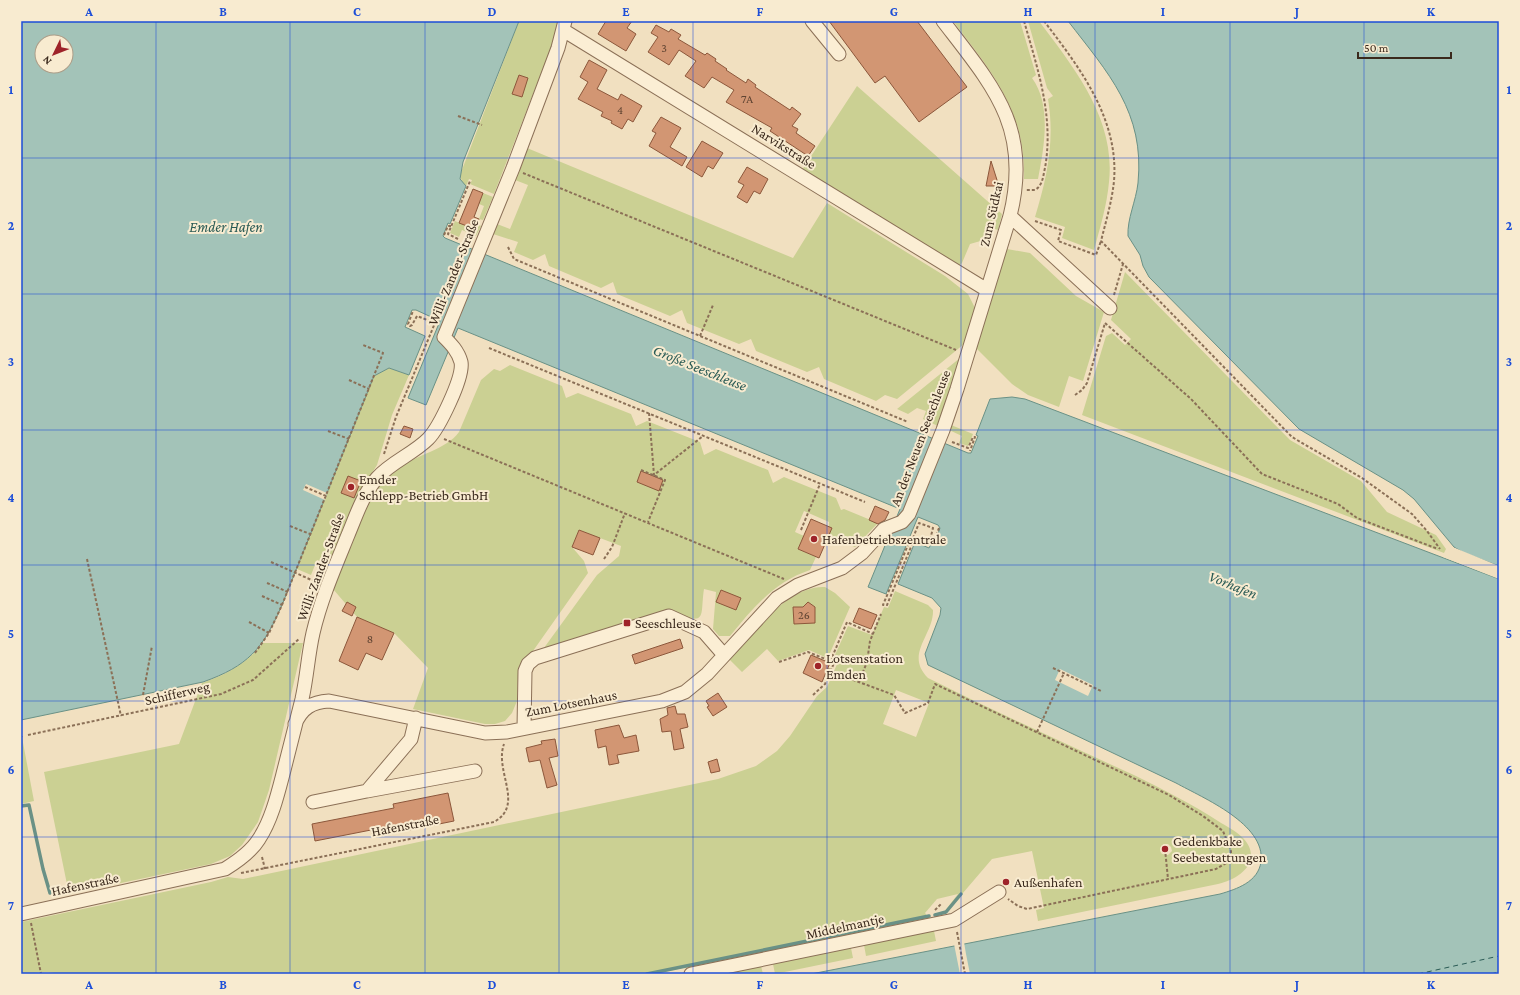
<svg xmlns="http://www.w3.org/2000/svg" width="1520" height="995" font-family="'Crimson Pro',serif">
<rect width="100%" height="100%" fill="#f1e0c0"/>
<path fill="#cbd093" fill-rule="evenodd" d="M519,21h55l-23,27 -57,146 -24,-10 2,-4 -3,-1 -3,7 -4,-4 -2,-7z
M953,21h67l16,54 -4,3c20,27 12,70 6,101h-14c2,-68 -33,-108 -71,-158z
M1028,21h11c35,47 77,98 70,161 -2,23 -9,46 -15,68l-32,-12 3,-11 -30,-10c12,-39 20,-76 13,-118l5,-3 -6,-8z
M857,86l145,128 -4,16 -9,-3 -5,13 -14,4 -8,19 -4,4 -156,-97z
M527,148l266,110 34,-55 118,73 23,18 7,14 -11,36 -67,55 -12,-4 -9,6 -52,-22 -5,-12 -12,5 -51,-21 -5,-12 -12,5 -52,-21 -5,-13 -12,6 -53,-22 -4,-12 -12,6 -52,-22 -4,-12 -12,6 -19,-8 4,-10 -25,-8 4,-10 13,5 18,-44 -13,-5z
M483,193l10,4 -10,23 -4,-1 5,-13 -5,-2z
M455,221l19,8 3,-5 4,2 -5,10 -14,-6 -3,7 -9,-4z
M1007,249l23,4 46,43 28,16 -21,69 -14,-5 -10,31 -31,-12 -16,-11 -36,-36z
M1125,272l165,168 71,41 26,31 49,23 10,14 -2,4 -362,-138 24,-79 6,-3 13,12 6,-6 -20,-19z
M960,358l-22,68 -15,-7 3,-8 -9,-3 -9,6 -11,-5z
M510,365l52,21 4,12 12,-5 53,21 5,12 11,-5 53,21 4,13 12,-6 52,21 5,13 11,-6 52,21 5,12 3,-1 34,14 -23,24 -27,-11 1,-14 -25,-11 -9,21 9,4 -6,13 18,8 -6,13c-36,12 -57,38 -80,66h-11l-6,-7 3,-37 -12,-3c-4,25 4,38 -28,24l-135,39 56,-77 22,-19 2,-10 -42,-16 -7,17 12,14 4,12 -67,95 -3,9 -1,24 -5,12 -7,8 -10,3h-10l-72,-15 15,-41 -34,-35 -37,-16 -24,-28c16,-39 30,-94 64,-120 20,-15 49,-19 62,-37l22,-52 13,-11 6,2z
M389,368l20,7 -17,40 -15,50 -14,22 -34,77 -12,-4 -6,15 -14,-6 77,-193z
M951,425l22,9 -5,12 -9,-3 3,-7 -13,-6z
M825,587l10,6 15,14 -20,46 -5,4 -16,-7 -31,11 -11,-12 -25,23 -13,-13c24,-25 58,-74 96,-72z
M895,591l33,14 5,5c1,25 -29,44 -5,68 68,34 138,66 208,98 28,14 56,28 82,45 8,5 18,10 25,17 21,23 -3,41 -25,46l-180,37 -2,-11 8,-2 -12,-57 -40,8 -47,55 -9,2 -1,-2 9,-2 14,-18 -21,5 -12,14 4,5 -275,56h-592l-15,-2 -26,2v-52l190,-40 17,-5 15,2 475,-100 38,-13 21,-15 13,-15 27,-40 10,-9 11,-25 -3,-7 13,-29 24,9 12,-28 4,1zM896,690l33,13 -13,34 -33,-13zM1164,844h4l3,3 1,4 -4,4 -6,-1 -2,-3 1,-5z
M263,643h40l-34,147 -11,32 -16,23 -12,11 -19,8 -142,30 -25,-122 135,-28 23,-61c25,-9 44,-19 61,-40z
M21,732l13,69 -13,3z
M934,931l2,10 -70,15 -2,-11z
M851,948l2,10 -78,16 -2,-10z
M761,966l2,8h-42z"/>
<path fill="#a3c3b8" stroke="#6a9186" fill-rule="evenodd" d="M21,21h498l-56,141 -3,17 6,7 -16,38 -2,-1 -5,13 2,2 523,215h3l7,-17 -2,-1 14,-36 22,-2 13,2 474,180v395h-688l409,-80c17,-5 38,-12 41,-32 5,-38 -58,-64 -85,-79l-248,-118 -3,-11 15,-39 1,-7 -9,-10 -34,-14 17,-42 14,6 2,-4 3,1 6,-17 -2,-3 -20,-8 -32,77 -18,-7 32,-78 -442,-181 -32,77 -18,-7 32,-77 -24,-11h-4l-7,17 20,9 -16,39 -20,-7 -15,8 -92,229c-19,44 -34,61 -79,77l-182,38zM42,42h24v24h-24z
M1068,21h431v545l-35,-13 -10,-6 -40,-48 -11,-9 -104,-61 -150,-152 -6,-11 -3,-11 -12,-19c-1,-17 8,-35 10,-53 7,-71 -30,-110 -70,-162z"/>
<path fill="#f1e0c0" d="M306,484l21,9 -2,7 -22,-10z
M1455,548l44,18v2l-36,-14 -10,-5z
M1444,555l55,21v3l-56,-22z
M1060,669l33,16 -5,11 -33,-16z
M964,942l2,12 4,20h-10l-6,-30z"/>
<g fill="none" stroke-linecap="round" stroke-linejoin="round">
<path stroke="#6a9186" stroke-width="3.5" d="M21,806l8,-1 14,64 7,24
M935,915l11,-3 15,-18
M647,974l282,-58"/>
<path stroke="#2a5b55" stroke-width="1" stroke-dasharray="5 4" stroke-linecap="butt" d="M1418,974l81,-18
M1491,974l8,-2"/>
</g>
<path fill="#d29673" stroke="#8c573b" d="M606,21h26l-5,7 9,6 -10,17 -28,-17z
M829,21h88l50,66 -48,35 -34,-46 -10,7z
M656,25l13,7 2,-3 10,6 -3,4 27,16 2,-2 9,6 -1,2 12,8 -1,1 20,13 2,-4 8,6 -1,2 35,23 2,-3 9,7 -9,12 6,3 -2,4 19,13 -7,10 -38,-25 2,-3 -46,-26 8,-12 -22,-13 -8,11 -19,-12 11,-15 -17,-11 -10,15 -21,-13 10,-15 -7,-4z
M589,60l18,10 -10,19 21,11 3,-6 21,12 -9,16 -5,-3 -6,10 -11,-6 1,-2 -11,-5 2,-4 -25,-13 10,-17 -8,-5z
M519,75l9,3 -6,19 -10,-3z
M661,117l20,11 -11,19 17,10 -5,9 -33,-20 7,-13 -4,-2z
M702,141l21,12 -10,16 -5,-3 -6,11 -16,-10z
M991,161l6,19v6h-11z
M747,167l21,12 -8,15 -6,-3 -7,12 -10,-6 7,-12 -6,-3z
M473,189l10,4 -9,24 5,2 -4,10 -16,-6z
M404,426l9,3 -3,9 -10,-4z
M641,471l22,9 -4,11 -22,-9z
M348,476l13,5 -7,17 -13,-5z
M875,506l14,6 -4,8 -7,4 -9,-4z
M811,519l21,9 -13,30 -21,-9z
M579,530l21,8 -7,17 -21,-8z
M721,590l20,8 -5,12 -20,-8z
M347,602l9,5 -4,9 -10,-5z
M808,602l7,5v16l-21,1 -1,-17h10z
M859,608l18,7 -6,14 -18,-7z
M357,617l37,16 -12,27 -16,-7 -8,17 -19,-9z
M680,639l3,9 -48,16 -3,-9z
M811,655l19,8 -8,19 -19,-9z
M718,693l9,14 -14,9 -6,-9 2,-1 -3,-5z
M675,706l2,8h8l3,13 -8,2 4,19 -10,2 -3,-19 -9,1 -2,-13 8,-4 -1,-7z
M619,725l5,13 12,-3 3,16 -22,4 2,8 -10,2 -3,-19 -8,2 -3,-18z
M555,739l3,17 -9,2 8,27 -10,3 -7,-28 -11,2 -3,-14 16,-4 -1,-3z
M717,759l3,12 -9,2 -3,-11z
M448,793l6,28 -55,11 -1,-3 -26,5 -1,-4 -56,11 -3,-17 82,-16 -1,-4z"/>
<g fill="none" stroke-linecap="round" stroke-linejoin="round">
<defs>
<path id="minor" d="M812,21l27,33
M563,30l424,260
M1010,216l100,92
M295,724c7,-16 17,-22 34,-23l156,32 22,-1 155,-31 23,-9 22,-18 70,-76 21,-13 44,-17 20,-15 22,-24 18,-7 7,-8 34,-84 14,-41 53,-173c22,-88 -17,-130 -67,-195
M524,728l1,-57 3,-7 7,-6 134,-42 35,16 20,23
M367,791l108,-20
M313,802l54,-11 44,-52 5,-21
M21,914l204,-45c13,-8 26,-17 34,-30 13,-20 19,-46 25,-69 6,-24 12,-47 18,-71 5,-22 6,-44 11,-66 8,-34 22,-66 35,-98 8,-19 15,-41 29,-57 14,-16 36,-24 51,-39 11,-11 36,-62 33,-77 -3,-11 -10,-18 -17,-25l69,-169 45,-120 7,-27
M691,974l263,-54 45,-28"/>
</defs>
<use href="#minor" stroke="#8b7057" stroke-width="15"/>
<path stroke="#8b7057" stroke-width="2" stroke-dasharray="3 2" stroke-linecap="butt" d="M1024,21c14,49 30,96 21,147 -2,8 -2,17 -10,22h-9
M1044,21c36,47 75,98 70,160 -2,20 -8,40 -13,60l191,196 70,41 50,36 15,17 13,18
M458,116l24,9
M523,173l433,177
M1035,221l26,9 -3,11 38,14 5,-14
M444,235l4,-9h3
M458,239l-10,-5 22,-53
M508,247l6,12 394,163
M1114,295l9,-31
M1105,323l86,76 71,75 76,30 19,14 81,31
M700,336l13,-31
M489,348l376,154
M349,380l20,9
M1075,395l7,-5 5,-7 18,-60
M649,413l5,62 49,-39
M328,431l21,8
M444,439l340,140
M952,442l16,6 5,-11h2l-5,14
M384,454l12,-37 39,-94 -18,-7 -5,9 -2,1 -2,-2 5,-13
M641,470l24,10 -17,42
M305,487l21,9
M290,526l20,8
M801,530l19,-46
M913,538v4l-26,63h-4l27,-65 3,-2 6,-15 14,5 -3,12 1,2 3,-1 5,-13
M87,559l34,157
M604,559l8,-12 13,-34
M271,562l45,20
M267,583l21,9
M262,596l20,9
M249,622l20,11
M255,653l14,-20 13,-28 101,-252 -20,-8
M779,662l29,-10 20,8 5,-1
M1053,668l48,23
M848,678l46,17 11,18 23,-10 7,-19 234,111 34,21 20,15 8,20v6l-3,5 -12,7 -189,40 -9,-3 -10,-7
M859,682l8,-20 3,-21 11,-27
M143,695l9,-49
M813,695l12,-11 9,-21 -1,-8 14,-33 26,12
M1037,732l27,-59
M28,735l193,-41 32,-14 46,-41
M21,737l1,-1
M1165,849l3,30
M262,857l3,12
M241,873l253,-51c31,-17 0,-51 10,-78
M935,910l6,-6
M31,923l10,51
M957,932l8,42"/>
<use href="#minor" stroke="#fbeed4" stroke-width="13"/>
<path stroke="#8b7057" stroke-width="2" stroke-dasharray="3 2" stroke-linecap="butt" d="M828,669l20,9"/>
</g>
<path fill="none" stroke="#1d4ed8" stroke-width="1" stroke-opacity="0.55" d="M156,21v953M290,21v953M425,21v953M559,21v953M693,21v953M827,21v953M961,21v953M1095,21v953M1230,21v953M1364,21v953M21,158h1478M21,294h1478M21,430h1478M21,565h1478M21,701h1478M21,837h1478"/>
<g fill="#9e2329" stroke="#f8ebd0" stroke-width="1.5">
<circle cx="351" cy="487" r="4"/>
<circle cx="814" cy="539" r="4"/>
<rect x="623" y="619" width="8" height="8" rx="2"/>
<circle cx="818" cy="666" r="4"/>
<circle cx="1165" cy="849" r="4"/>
<circle cx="1006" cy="882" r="4"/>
</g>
<g text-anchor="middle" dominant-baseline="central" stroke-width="4" stroke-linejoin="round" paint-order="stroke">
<g font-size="12" fill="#604432">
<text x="664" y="48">3</text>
<text x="747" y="99">7A</text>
<text x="620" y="110">4</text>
<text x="804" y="615">26</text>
<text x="370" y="639">8</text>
</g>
<g font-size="14" fill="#3a291c" stroke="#f8ebd0">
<text transform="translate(784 146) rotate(32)">Narvikstraße</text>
<text transform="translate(991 214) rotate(-77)">Zum Südkai</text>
<text transform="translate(453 272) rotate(-68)">Willi-Zander-Straße</text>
<text transform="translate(920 438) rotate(-69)">An der Neuen Seeschleuse</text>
<text transform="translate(320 567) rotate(-70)">Willi-Zander-Straße</text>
<text transform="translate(177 693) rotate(-13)">Schifferweg</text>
<text transform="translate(571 703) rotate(-11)">Zum Lotsenhaus</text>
<text transform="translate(405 825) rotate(-11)">Hafenstraße</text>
<text transform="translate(85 884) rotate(-12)">Hafenstraße</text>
<text transform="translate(845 926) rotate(-12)">Middelmantje</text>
</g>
<g font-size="14" fill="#3a291c" stroke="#f8ebd0" text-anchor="start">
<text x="359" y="479">Emder<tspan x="359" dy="16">Schlepp-Betrieb GmbH</tspan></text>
<text x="822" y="539">Hafenbetriebszentrale</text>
<text x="635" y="623">Seeschleuse</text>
<text x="826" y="658">Lotsenstation<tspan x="826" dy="16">Emden</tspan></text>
<text x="1173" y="841">Gedenkbake<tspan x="1173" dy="16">Seebestattungen</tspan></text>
<text x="1014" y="882">Außenhafen</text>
</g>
<g font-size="15" font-style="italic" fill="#2a5b55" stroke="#f8ebd0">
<text x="226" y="227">Emder Hafen</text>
<text transform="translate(700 368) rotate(22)">Große Seeschleuse</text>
<text transform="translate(1233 585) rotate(22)">Vorhafen</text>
</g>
</g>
<rect width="1520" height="995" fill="none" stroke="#f8ebd0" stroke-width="44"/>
<g transform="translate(54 54) rotate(227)"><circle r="19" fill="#f8ebd0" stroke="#ac9d88"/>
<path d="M0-3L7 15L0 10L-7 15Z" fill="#9e2329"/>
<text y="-6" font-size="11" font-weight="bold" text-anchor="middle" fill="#3a291c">N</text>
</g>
<path d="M1358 52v6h93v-6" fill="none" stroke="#3a291c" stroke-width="2"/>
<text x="1364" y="52" font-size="12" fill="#3a291c" stroke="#f8ebd0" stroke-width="3" paint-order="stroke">50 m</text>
<rect x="22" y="22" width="1476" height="951" fill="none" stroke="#1d4ed8" stroke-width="1.5"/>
<g font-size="13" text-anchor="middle" font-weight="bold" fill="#1d4ed8">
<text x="89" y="16">A</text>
<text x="223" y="16">B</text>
<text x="357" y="16">C</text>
<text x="492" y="16">D</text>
<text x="626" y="16">E</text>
<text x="760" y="16">F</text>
<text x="894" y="16">G</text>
<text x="1028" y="16">H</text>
<text x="1163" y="16">I</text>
<text x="1297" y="16">J</text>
<text x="1431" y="16">K</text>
<text x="11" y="94">1</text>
<text x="1509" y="94">1</text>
<text x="11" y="230">2</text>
<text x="1509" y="230">2</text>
<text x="11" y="366">3</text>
<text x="1509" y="366">3</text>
<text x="11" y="502">4</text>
<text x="1509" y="502">4</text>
<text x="11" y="638">5</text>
<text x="1509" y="638">5</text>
<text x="11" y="774">6</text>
<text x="1509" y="774">6</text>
<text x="11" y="910">7</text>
<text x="1509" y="910">7</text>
<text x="89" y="989">A</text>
<text x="223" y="989">B</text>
<text x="357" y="989">C</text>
<text x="492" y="989">D</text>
<text x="626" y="989">E</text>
<text x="760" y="989">F</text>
<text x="894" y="989">G</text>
<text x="1028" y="989">H</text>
<text x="1163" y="989">I</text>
<text x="1297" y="989">J</text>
<text x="1431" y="989">K</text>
</g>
</svg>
